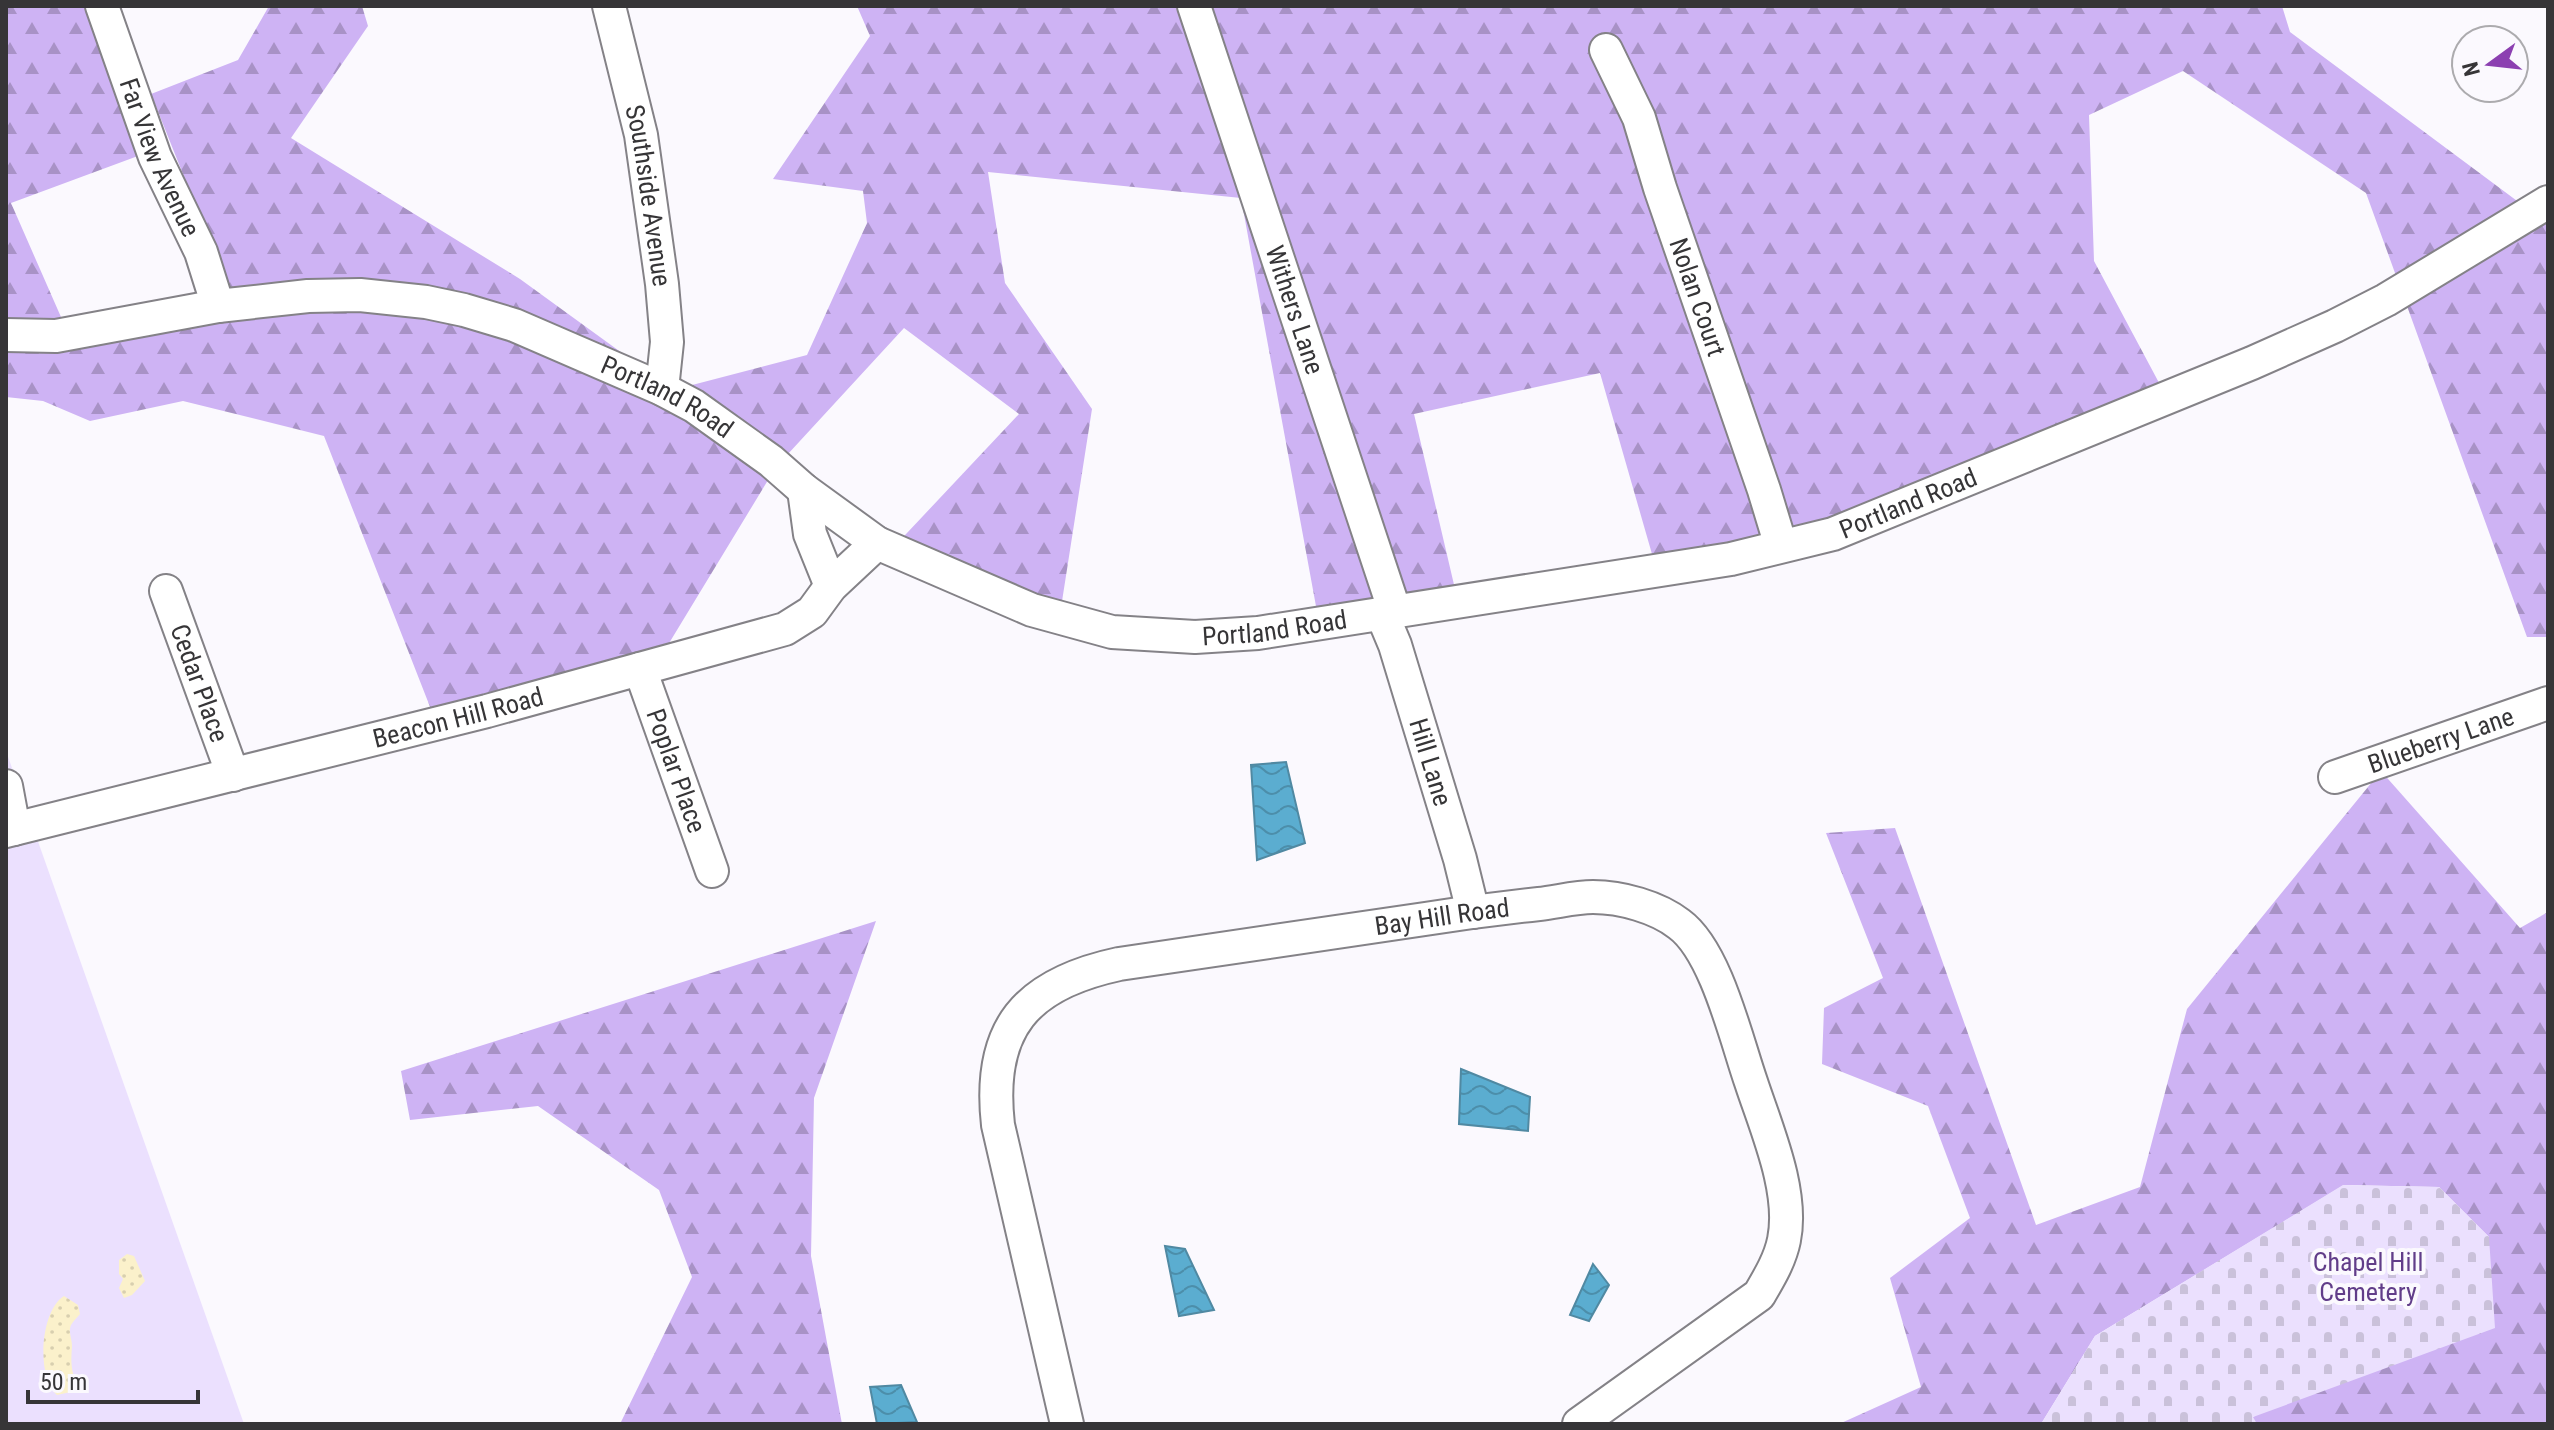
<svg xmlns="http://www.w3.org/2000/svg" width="2554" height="1430" font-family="'Roboto Condensed',sans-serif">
<defs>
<pattern id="forest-firs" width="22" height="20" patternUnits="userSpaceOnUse" patternTransform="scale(2)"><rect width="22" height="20" fill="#ceb3f4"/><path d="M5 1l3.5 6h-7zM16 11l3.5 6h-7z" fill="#a892c6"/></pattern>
<pattern id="sand-dots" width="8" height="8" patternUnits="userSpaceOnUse" patternTransform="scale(2)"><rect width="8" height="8" fill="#fbf1cb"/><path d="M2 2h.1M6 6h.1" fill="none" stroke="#d8cfaf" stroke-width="1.8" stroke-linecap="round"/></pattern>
<pattern id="cemetery-stones" width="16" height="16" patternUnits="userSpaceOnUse" patternTransform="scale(2)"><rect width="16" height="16" fill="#ebe0fe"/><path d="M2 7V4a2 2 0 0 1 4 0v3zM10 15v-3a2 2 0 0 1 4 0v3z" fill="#cac1da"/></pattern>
<pattern id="water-waves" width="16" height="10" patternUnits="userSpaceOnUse" patternTransform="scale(2)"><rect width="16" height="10" fill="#5badd0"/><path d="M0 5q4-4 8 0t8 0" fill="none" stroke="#4c8eaa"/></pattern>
</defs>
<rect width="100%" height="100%" fill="#fbf9fe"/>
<path fill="#ebe0fe" d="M6,751l238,673h-238z"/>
<path fill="url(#forest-firs)" d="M6,6h90l50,147 -135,50 57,130 168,-26 -85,-213 87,-34 31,-54h93l6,20 -77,112 229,141 153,111 134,-35 60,-132 -4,-32 -90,-12 97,-143 -13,-30h1425l8,26 258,192v413h-21l-161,-444 -183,-122 -94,44 5,146 71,133 -354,151 -155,23 -56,-195 -186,41 45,192 -139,22 -79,-430 -253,-26 17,111 87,126 -34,218 -167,-77 128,-136 -115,-86 -128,139 -119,196 -223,54 -110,-281 -141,-35 -93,20 -47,-20 -37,-4z
M2381,771l139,157 28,-16v512h-291l-5,-6 237,-181 -50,-50 -95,-2 -249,151 -54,88h-202l82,-37 -31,-109 80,-60 -42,-112 -106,-42 2,-56 59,-30 -57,-145 69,-5 141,397 104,-38 47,-178z
M876,921l-62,177 -3,158 31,168h-222l72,-147 -33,-87 -121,-84 -128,14 -9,-49z"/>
<path fill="url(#sand-dots)" d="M127,1254l7,2 11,25 -13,14 -8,3 -5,-10 4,-9 -4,-5v-14z
M64,1296l14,9 2,9c-3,4 -7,7 -9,11 -3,8 1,13 1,21 -1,13 -2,28 7,39l-4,6 -18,4c-21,-18 -17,-84 7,-99z"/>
<path fill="url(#cemetery-stones)" d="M2343,1185l96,2 50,50 6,91 -242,89 4,7h-216l54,-88z"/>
<path fill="url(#water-waves)" stroke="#5089a2" stroke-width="2" d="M1286,762l19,81 -48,17 -6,-95z
M1461,1069l69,28 -2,34 -69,-7z
M1165,1246l20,3 29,61 -35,6z
M1593,1264l16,21 -20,36 -19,-6z
M901,1385l16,37 -40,2 -7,-37z"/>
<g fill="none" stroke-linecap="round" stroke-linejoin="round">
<defs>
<g id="minor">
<path id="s1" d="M102,6l53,151 46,95 17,54"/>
<path id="s2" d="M609,6l32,129 21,149 5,58 -5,47"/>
<path id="s3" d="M1194,6l201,606"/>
<path id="s4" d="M1606,50l33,68 21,70 104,302 17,56"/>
<path id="s5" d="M6,335l50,1 162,-30 90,-10 52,-1 66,7 38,8 50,15 148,64 32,17 77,55 33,29 73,53 155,67 80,22 83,5 63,-4 473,-74 102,-25 419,-171 83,-37 51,-26 162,-98"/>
<path d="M804,490l6,44 21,52"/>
<path id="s6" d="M166,591l67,184"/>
<path id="s7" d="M1382,614l13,31 65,214 13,53"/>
<path id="s8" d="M640,669l72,202"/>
<path id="s9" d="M2335,777l213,-74"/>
<path d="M6,786l8,43"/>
<path id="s10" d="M6,831l481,-120 298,-82 27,-17 19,-26 46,-43"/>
<path id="s11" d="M1067,1424l-69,-299c-11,-97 28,-141 121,-161 102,-15 204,-30 306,-45 38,-6 76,-11 114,-15 18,-2 36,-7 54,-7 28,0 64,10 86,27 37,27 57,115 72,158 15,46 43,109 33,158 -4,20 -15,38 -25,55l-180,129"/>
</g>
</defs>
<use href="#minor" stroke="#848287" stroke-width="36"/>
<use href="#minor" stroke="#fff" stroke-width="32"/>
</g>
<g text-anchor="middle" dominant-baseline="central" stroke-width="8" stroke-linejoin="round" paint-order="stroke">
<g font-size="26" fill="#363537" stroke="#fbf9fe">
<text stroke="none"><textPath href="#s1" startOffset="162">Far View Avenue</textPath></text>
<text stroke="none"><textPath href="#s2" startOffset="194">Southside Avenue</textPath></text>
<text stroke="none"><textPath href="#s4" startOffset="264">Nolan Court</textPath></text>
<text stroke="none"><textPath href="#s3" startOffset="320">Withers Lane</textPath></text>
<text stroke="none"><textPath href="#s5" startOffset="684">Portland Road</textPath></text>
<text stroke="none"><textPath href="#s5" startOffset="2004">Portland Road</textPath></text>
<text stroke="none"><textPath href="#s5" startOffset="1356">Portland Road</textPath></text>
<text stroke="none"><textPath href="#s6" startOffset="98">Cedar Place</textPath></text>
<text stroke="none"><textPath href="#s10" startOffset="466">Beacon Hill Road</textPath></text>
<text stroke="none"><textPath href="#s9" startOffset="112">Blueberry Lane</textPath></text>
<text stroke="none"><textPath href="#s7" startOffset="156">Hill Lane</textPath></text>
<text stroke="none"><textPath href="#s8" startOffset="108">Poplar Place</textPath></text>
<text stroke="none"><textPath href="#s11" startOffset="862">Bay Hill Road</textPath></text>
</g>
<g font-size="26" fill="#613d89" stroke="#fbf9fe">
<text x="2368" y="1262">Chapel Hill<tspan x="2368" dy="30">Cemetery</tspan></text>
</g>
</g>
<rect width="2554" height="1430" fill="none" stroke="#363537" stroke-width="16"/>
<g transform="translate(2490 64) rotate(255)"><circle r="38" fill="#fbf9fe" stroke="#acabae" stroke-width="2"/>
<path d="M0-6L14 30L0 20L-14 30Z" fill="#8c40b1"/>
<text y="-12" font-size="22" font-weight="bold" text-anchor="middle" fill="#363537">N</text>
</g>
<path d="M28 1390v12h170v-12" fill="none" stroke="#363537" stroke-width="4"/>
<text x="40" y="1390" font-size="24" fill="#363537" stroke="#fbf9fe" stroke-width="6" paint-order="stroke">50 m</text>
</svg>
